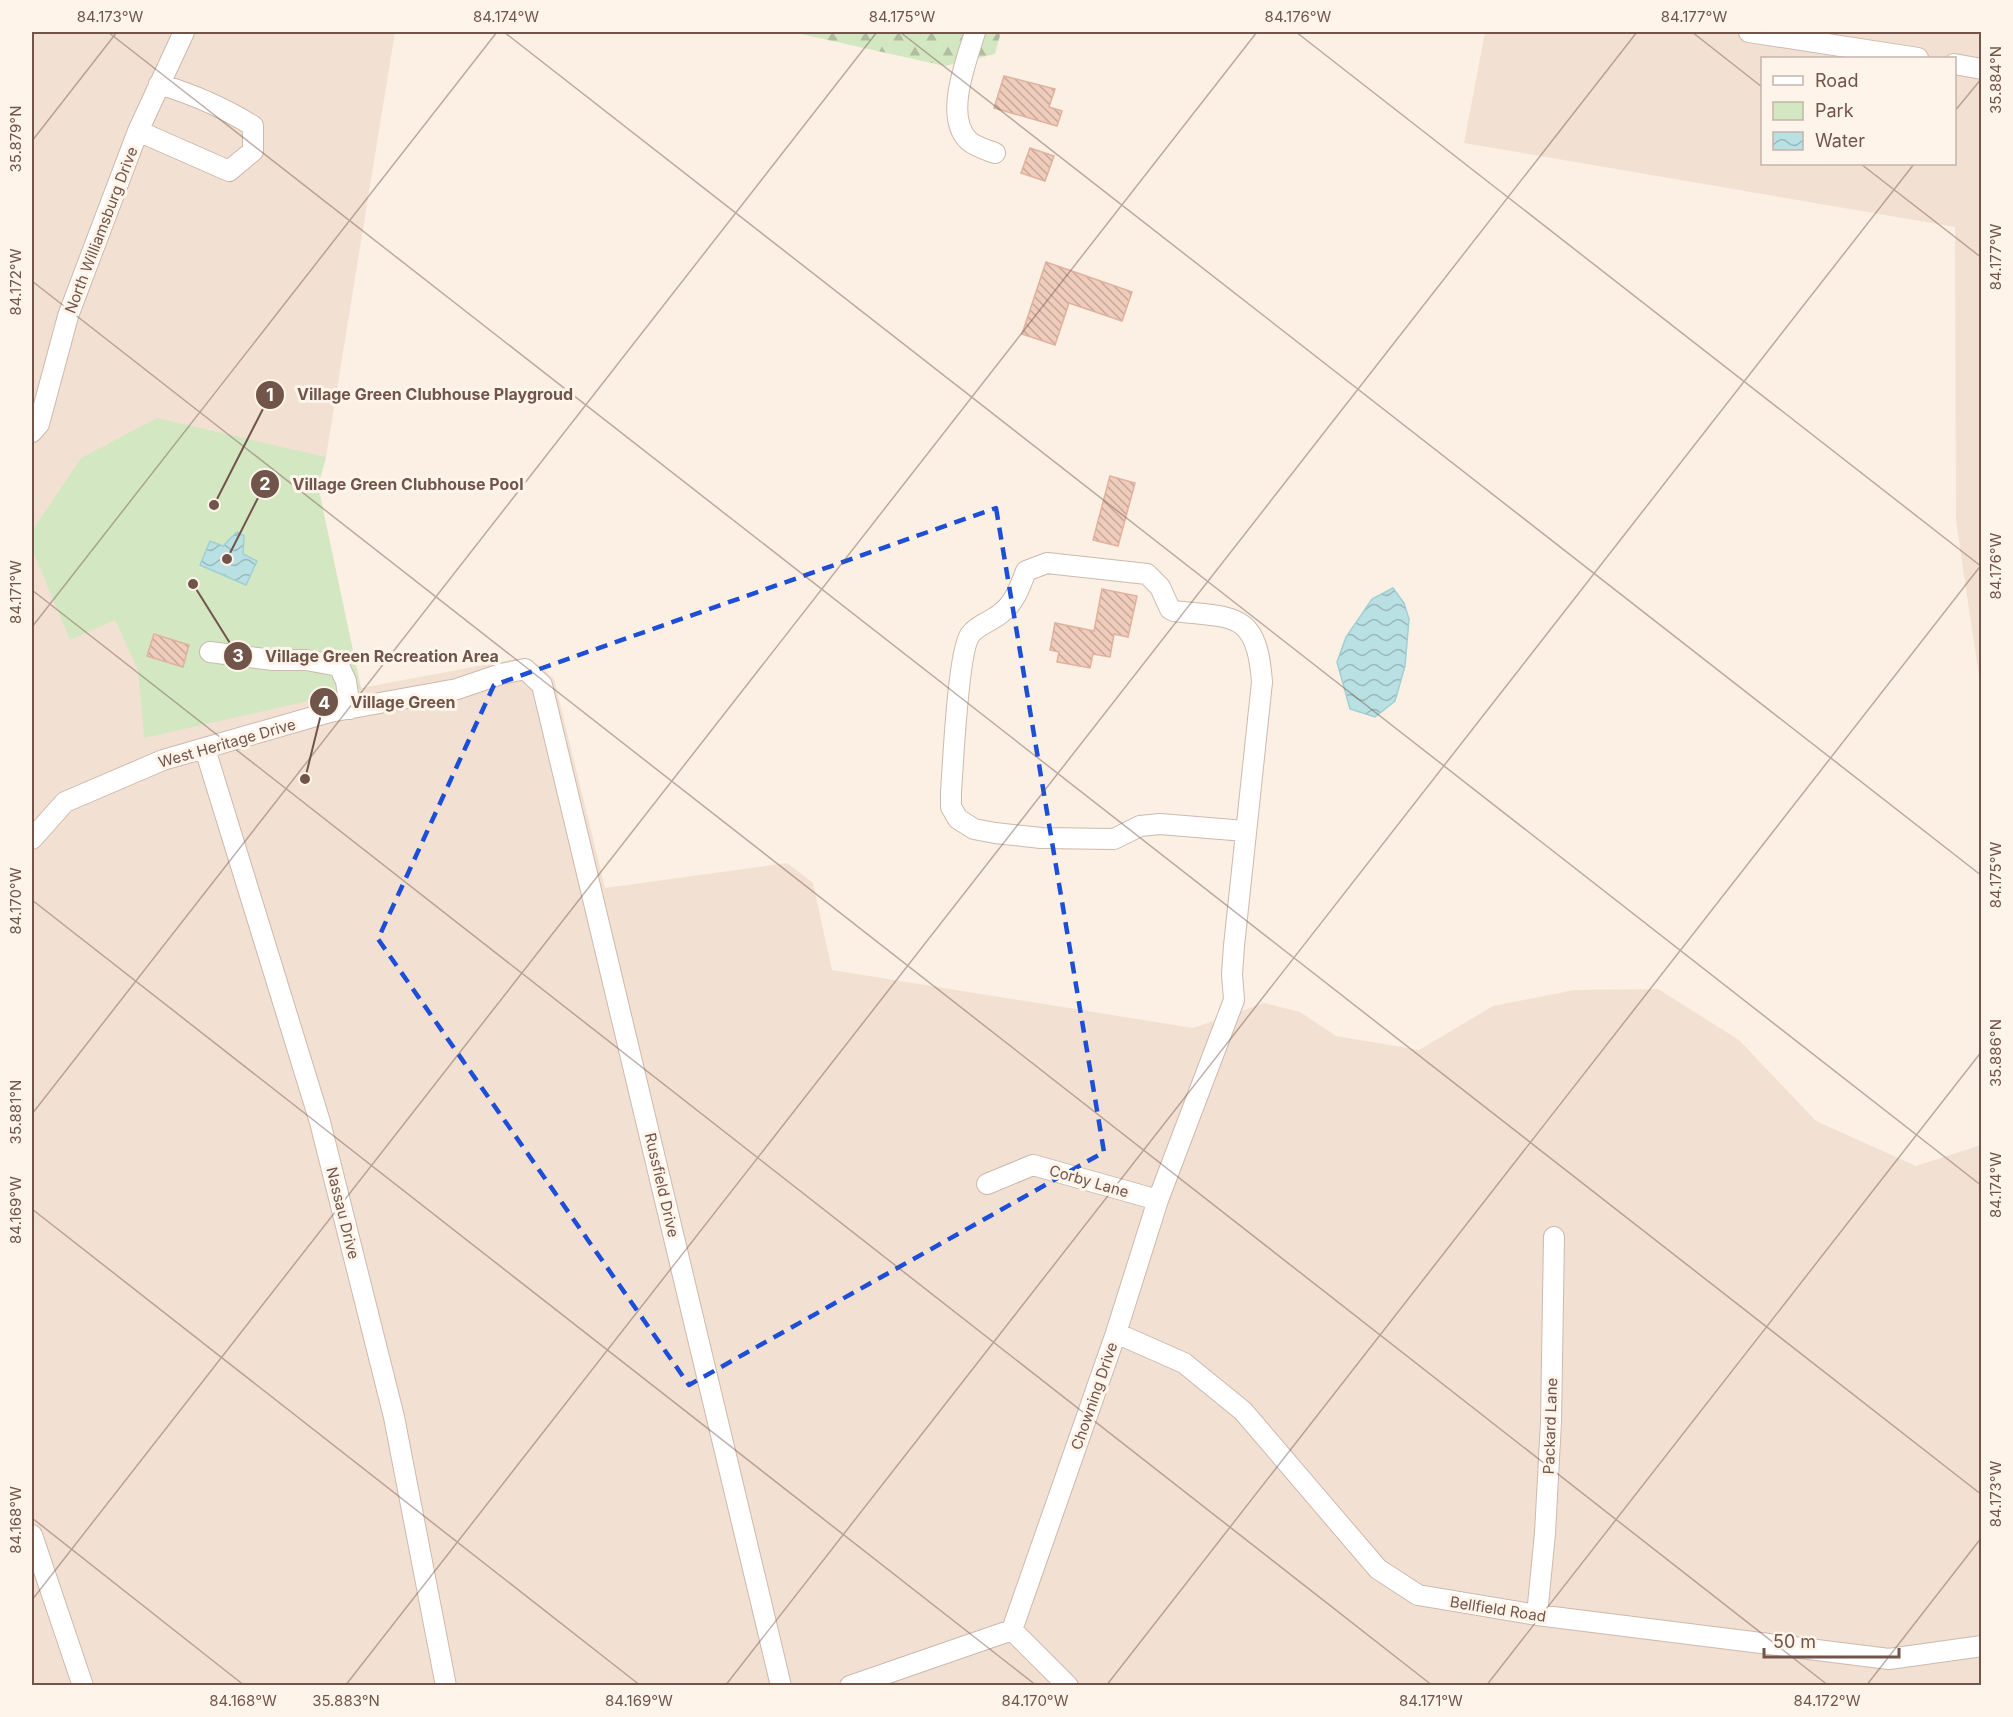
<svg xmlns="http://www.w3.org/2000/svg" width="2013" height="1717" font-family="Inter,sans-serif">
<defs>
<pattern id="forest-firs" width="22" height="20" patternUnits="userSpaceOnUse" patternTransform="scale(1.5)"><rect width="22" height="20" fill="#d4e7c3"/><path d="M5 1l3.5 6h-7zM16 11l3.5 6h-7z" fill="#b0bea0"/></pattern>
<pattern id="water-waves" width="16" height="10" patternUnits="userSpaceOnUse" patternTransform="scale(1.5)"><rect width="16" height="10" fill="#b9e0e3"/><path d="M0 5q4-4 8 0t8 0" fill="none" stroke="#9bb8ba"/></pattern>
<pattern id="building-back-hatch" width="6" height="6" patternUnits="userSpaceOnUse" patternTransform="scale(1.5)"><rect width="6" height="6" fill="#efccbc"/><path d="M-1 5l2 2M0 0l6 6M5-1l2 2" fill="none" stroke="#c6a89b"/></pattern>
</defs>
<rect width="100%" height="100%" fill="#fbf0e3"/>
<path fill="#f2e1d2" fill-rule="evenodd" d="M32,32h363l-69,425 -8,29 43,202 154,-29 16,2 10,5 13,13 51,209 182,-25 26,20 19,87 361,58 71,-25 36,9 36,24 83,14 74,-44 81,-16 84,-1 81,51 77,81 100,45 65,-21v540l-1949,1z
M1485,32h496v658l-25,-169 -1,-294 -491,-84zM1762,58h192v106h-192z"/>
<path fill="#d4e7c3" d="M157,418l169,39 -8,29 43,203 -217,49 -6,-68 -23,-50 -45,20 -38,-91v-18l49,-73z"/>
<path fill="url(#forest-firs)" d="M792,32h209l-6,22 -50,12z"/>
<path fill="url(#water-waves)" stroke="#a0d0d4" stroke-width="1.5" d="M237,532l7,4 -1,18 14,7 -11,24 -46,-20 10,-24 13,5z
M1393,588l11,15 5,16 -4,47 -10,35 -20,16 -25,-8 -13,-47 9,-25 26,-38z"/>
<path fill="url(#building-back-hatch)" stroke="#e0b29e" stroke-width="1.5" d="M1004,76l51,13 -6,18 13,4 -5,15 -63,-18z
M1030,148l24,8 -9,25 -24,-8z
M1046,262l86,30 -10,29 -53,-18 -14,42 -33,-11z
M1110,476l25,7 -17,63 -25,-6z
M1102,589l35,7 -9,41 -14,-3 -4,23 -17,-3 -3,14 -33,-6 2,-10 -9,-2 5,-27 39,8z
M154,634l35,11 -6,22 -36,-11z"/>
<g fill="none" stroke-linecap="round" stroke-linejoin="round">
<defs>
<path id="minor" d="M975,32c-8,28 -32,85 -6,109 7,6 18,9 26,12
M1749,32l169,26
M1954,64l28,5
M138,131l91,40 24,-20v-25c-30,-19 -61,-32 -94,-42
M32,432l7,-8 29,-108 70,-185 46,-99
M210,652l63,8h33l33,6 7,15 4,28
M205,749l115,373 74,295 52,269
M32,839l33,-37 98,-42 167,-48 127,-23 44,-15 24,-5 17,16 239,1001
M987,1184l46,-19 125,35
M1116,1333l68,30 59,48 135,158 40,26 119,20 352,44 93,-13
M32,1535l51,151
M1537,1615l8,-82 6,-111 3,-185
M1012,1630l56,56
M850,1686l162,-56 104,-297 42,-133 76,-200 -2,-26 2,-28 28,-264c-5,-71 -28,-64 -88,-71l-4,-2 -10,-22 -13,-13 -100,-11 -21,8c-6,16 -12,33 -26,43 -10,8 -23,11 -30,21 -12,17 -17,130 -19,157v15l7,12 16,10 21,4 46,5 73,1 26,-13 20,-2 85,7"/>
</defs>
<use href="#minor" stroke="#cdb9ad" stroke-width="22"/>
<use href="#minor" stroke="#fff" stroke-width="20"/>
</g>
<path fill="none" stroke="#1d4ed8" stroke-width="4.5" stroke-dasharray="12 8" stroke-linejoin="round" d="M996,508l108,644 -415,233 -311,-446 116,-254z"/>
<path fill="none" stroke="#71554b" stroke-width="1.5" stroke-opacity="0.45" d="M108,32l1874,1463M504,32l1478,1154M900,32l1082,844M1296,32l686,535M1692,32l70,55M1954,112l28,-34M32,141l85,-109M1861,164l121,94M32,281l1797,1405M32,590l1401,1096M32,627l465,-595M32,900l1005,786M32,1114l845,-1082M32,1209l609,477M32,1518l213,168M32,1600l1225,-1568M345,1686l1292,-1654M725,1686l1189,-1522M1106,1686l876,-1122M1486,1686l496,-635M1866,1686l116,-149"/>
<g text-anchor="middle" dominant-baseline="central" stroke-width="6" stroke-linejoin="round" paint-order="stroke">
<g font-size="15" fill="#71554b" stroke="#fef4e9">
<text transform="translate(101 230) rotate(-69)">North Williamsburg Drive</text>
<text transform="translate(227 743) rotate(-16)">West Heritage Drive</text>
<text transform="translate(1089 1181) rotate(16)">Corby Lane</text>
<text transform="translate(662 1185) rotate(77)">Russfield Drive</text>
<text transform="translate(343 1213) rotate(76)">Nassau Drive</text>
<text transform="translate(1094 1396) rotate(-71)">Chowning Drive</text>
<text transform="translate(1550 1426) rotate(-88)">Packard Lane</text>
<text transform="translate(1498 1609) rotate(9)">Bellfield Road</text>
</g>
</g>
<path fill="none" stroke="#71554b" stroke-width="2" d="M214 505L270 395M227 559L265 484M193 584L238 656M305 779L324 702"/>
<g fill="#71554b" stroke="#fef4e9" stroke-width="2">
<circle cx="214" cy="505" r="6"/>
<circle cx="227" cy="559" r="6"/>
<circle cx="193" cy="584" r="6"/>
<circle cx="305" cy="779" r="6"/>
<circle cx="270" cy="395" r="15"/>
<circle cx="265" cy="484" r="15"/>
<circle cx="238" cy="656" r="15"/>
<circle cx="324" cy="702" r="15"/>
</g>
<g font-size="18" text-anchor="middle" font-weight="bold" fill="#fff">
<text x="270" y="401">1</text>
<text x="265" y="490">2</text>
<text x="238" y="662">3</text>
<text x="324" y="709">4</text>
</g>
<g font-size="16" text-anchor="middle" font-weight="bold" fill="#71554b" stroke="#fef4e9" stroke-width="6" stroke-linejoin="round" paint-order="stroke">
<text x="435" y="400">Village Green Clubhouse Playgroud</text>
<text x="408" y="490">Village Green Clubhouse Pool</text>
<text x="382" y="662">Village Green Recreation Area</text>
<text x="403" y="708">Village Green</text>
</g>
<rect width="2013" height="1717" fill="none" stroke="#fef4e9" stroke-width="66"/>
<rect x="1761" y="57" width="195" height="108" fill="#fef4e9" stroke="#c6b4aa" stroke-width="1.5"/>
<rect x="1773" y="76" width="30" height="9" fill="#ffffff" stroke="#c6b4aa" stroke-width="1.5"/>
<text x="1815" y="87" font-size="18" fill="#71554b">Road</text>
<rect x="1773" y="102" width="30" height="18" fill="#d4e7c3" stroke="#c6b4aa" stroke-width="1.5"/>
<text x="1815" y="117" font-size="18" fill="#71554b">Park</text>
<rect x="1773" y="132" width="30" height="18" fill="url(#water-waves)" stroke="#c6b4aa" stroke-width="1.5"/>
<text x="1815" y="147" font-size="18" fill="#71554b">Water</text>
<path d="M1764 1648v9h135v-9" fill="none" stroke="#71554b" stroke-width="3"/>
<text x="1773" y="1648" font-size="18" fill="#71554b" stroke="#fef4e9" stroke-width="4.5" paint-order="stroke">50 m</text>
<rect x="33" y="33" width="1947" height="1651" fill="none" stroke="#71554b" stroke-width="2"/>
<g font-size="15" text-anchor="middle" fill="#71554b">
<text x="110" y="22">84.173°W</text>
<text x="506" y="22">84.174°W</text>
<text x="902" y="22">84.175°W</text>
<text x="1298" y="22">84.176°W</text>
<text x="1694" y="22">84.177°W</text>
<text transform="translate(1996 80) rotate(-90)" y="5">35.884°N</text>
<text transform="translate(16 139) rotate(-90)" y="5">35.879°N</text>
<text transform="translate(1996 257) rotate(-90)" y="5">84.177°W</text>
<text transform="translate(16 282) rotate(-90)" y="5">84.172°W</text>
<text transform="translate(1996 566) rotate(-90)" y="5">84.176°W</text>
<text transform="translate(16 592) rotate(-90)" y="5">84.171°W</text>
<text transform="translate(1996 875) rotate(-90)" y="5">84.175°W</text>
<text transform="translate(16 901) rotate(-90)" y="5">84.170°W</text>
<text transform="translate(1996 1053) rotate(-90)" y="5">35.886°N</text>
<text transform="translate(16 1112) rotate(-90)" y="5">35.881°N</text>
<text transform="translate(1996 1185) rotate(-90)" y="5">84.174°W</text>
<text transform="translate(16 1210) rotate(-90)" y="5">84.169°W</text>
<text transform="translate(1996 1494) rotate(-90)" y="5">84.173°W</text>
<text transform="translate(16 1520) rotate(-90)" y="5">84.168°W</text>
<text x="243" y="1706">84.168°W</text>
<text x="346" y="1706">35.883°N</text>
<text x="639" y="1706">84.169°W</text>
<text x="1035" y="1706">84.170°W</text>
<text x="1431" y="1706">84.171°W</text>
<text x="1827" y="1706">84.172°W</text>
</g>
</svg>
